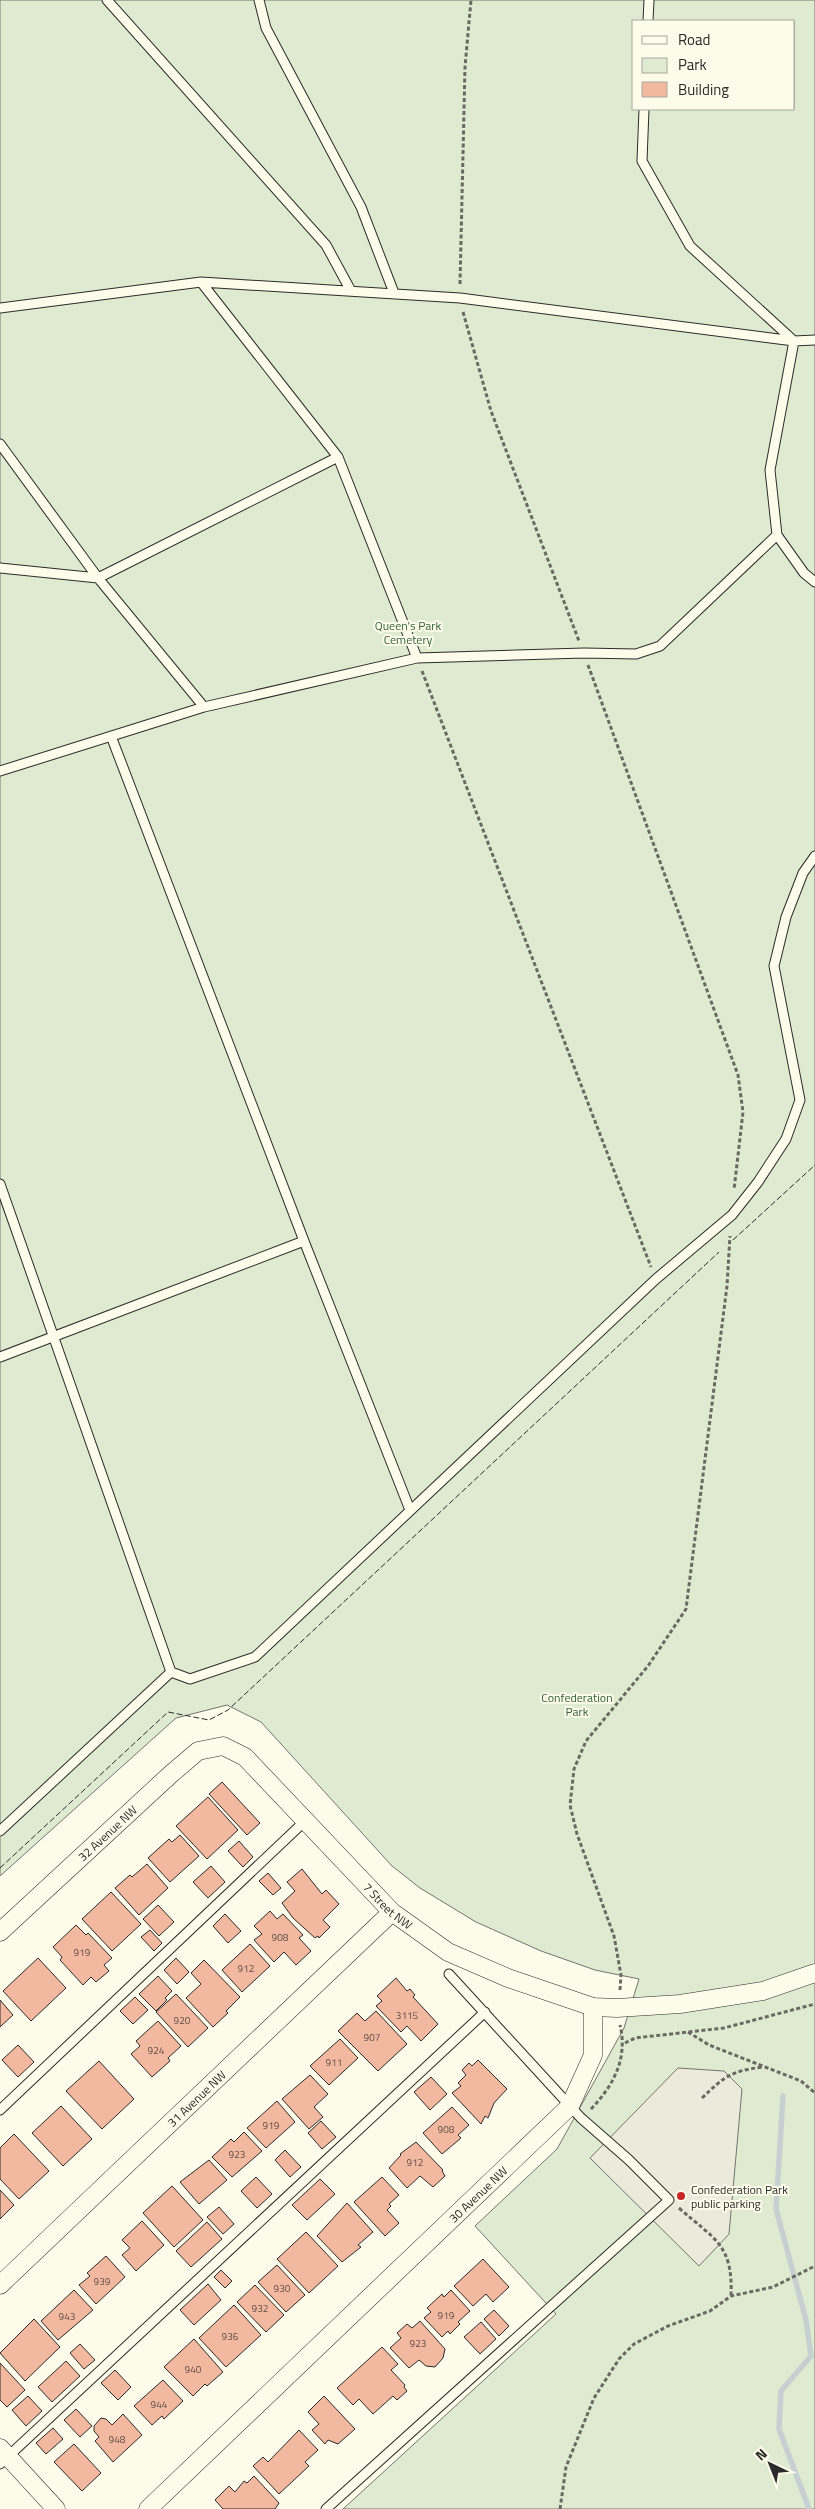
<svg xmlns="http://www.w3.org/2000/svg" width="815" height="2509" font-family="'Titillium Web',sans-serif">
<rect width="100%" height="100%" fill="#fdfbea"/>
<path fill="#deebd1" stroke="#74746e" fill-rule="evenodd" d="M0,0h815v2509h-472l213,-195 -81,-88 82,-77 67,-121 15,-49 -44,-9 -54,-19 -65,-29 -56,-34 -28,-22 -131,-144 -34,-17 -51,13 -176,158zM634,21h160v88h-160z"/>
<path fill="#eceadb" stroke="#74746e" d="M678,2068l46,3 18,18 -13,145 -30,32 -109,-108z"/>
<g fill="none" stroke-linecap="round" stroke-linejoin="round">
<path stroke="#c7d0d0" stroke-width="5.5" d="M783,2096l-7,113 30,111 5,36 -30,35 -2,38 30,80"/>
</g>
<path fill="#f2b8a0" stroke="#2b2b2b" d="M222,1782l38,41 -13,12 -38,-41z
M208,1797l30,33 -31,29 -31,-33z
M180,1835l19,21 -29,26 -22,-24 21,-19 3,3z
M239,1841l14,16 -10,10 -15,-16z
M147,1864l21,24 -29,27 -24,-27 15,-13 2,2z
M211,1866l14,16 -17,16 -15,-16z
M302,1869l20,25 4,-4 13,14 -16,16 7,7 -11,11 -1,-2 -3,2 -22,-20 -11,-15 13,-12 -8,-9z
M268,1873l13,15 -8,7 -14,-14z
M111,1892l30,32 -29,27 -30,-32z
M158,1905l16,17 -15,14 -16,-17z
M270,1911l7,8 6,-5 20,21 -4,3 12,13 -15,14 -12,-13 -10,10 -20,-22 8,-6 -8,-8z
M225,1914l16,17 -13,12 -15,-17z
M76,1925l10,10 2,-2 24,25 -8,7 5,6 -13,11 -5,-5 -8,8 -23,-25 2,-3 -9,-10z
M150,1930l12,13 -8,8 -13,-14z
M250,1944l20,22 -28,26 -20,-22z
M38,1958l28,30 -35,33 -28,-30z
M176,1958l13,14 -12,12 -13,-14z
M204,1960l36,37 -14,14 2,2 -15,14 -27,-29 15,-14 -10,-11z
M158,1976l14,15 -7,7 2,2 -11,11 -17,-17z
M396,1978l11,13 3,-2 5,6 -2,2 25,27 -17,17 -14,-15 -6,6 -25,-26 6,-5 -5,-5z
M176,1994l32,34 -20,19 -32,-35z
M135,1997l13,13 -15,14 -13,-13z
M0,2000l13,15 -13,12z
M376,2011l31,33 -29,27 -40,-40 19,-18 8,8z
M158,2021l23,25 -13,12 2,3 -18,16 -21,-23 9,-8 -4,-5z
M340,2039l18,19 -29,27 -19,-19z
M18,2045l16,17 -16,15 -16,-17z
M478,2060l29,29 -13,14 -6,15 -3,-2 -4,8 -29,-31 9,-7 -3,-3 8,-8 -4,-5 7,-7 3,3z
M99,2061l35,38 -32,30 -36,-38z
M310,2075l18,19 -14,13 9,10 -14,12 -27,-30z
M431,2077l16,17 -17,16 -16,-18z
M277,2101l18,21 -29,26 -19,-20z
M61,2106l31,33 -29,27 -31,-33z
M452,2107l17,18 -11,10 3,3 -19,16 -19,-21z
M321,2121l15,16 -14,12 -14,-16z
M244,2132l18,19 -30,26 -20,-20 19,-18 3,3z
M14,2134l35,37 -30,28 -19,-20v-31z
M416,2142l27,28 -1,1 3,5 -12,11 -13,-11 -13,12 -18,-20 12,-13 -1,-1z
M285,2150l16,17 -11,10 -15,-17z
M209,2160l18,20 -28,24 -19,-22z
M256,2177l16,17 -15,14 -16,-17z
M382,2177l17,18 -10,9 2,2 -4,4 12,13 -14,13 -31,-34z
M320,2179l15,15 -28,26 -15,-15z
M172,2186l31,34 -29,27 -31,-34z
M0,2190l14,15 -14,14z
M347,2203l26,29 -15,13 3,2 -19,15 -25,-26z
M219,2207l15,17 -11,10 -16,-17z
M142,2221l22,24 -28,26 -14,-16 8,-7 -8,-8z
M207,2222l15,17 -31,28 -15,-16z
M306,2232l32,34 -29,27 -32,-34z
M106,2256l19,21 -29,27 -17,-19 11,-9 -3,-3z
M483,2259l26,28 -16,15 -7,-8 -13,12 -19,-20z
M277,2265l28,30 -19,17 -28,-30z
M221,2270l11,11 -7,7 -11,-11z
M208,2284l13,16 -27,25 -14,-15z
M255,2285l29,30 -18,17 -29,-30z
M74,2290l19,20 -35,30 -17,-19z
M451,2290l19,21 -12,11 2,2 -10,10 -2,-3 -6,6 -18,-19 7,-6 -4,-4 15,-14 2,3z
M234,2305l27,30 -35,32 -27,-29z
M494,2310l15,16 -10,10 -15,-17z
M34,2319l26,28 -35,34 -25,-28z
M420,2321l25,28 -2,9 -8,9 -9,-1 -7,-6 -10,8 -19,-20 11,-10 -4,-5 10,-9 5,4z
M481,2322l15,17 -16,15 -16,-17z
M194,2339l29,33 -16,14 -2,-2 -12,12 -29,-29z
M80,2344l15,16 -11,9 -14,-16z
M382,2347l16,17 -7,6 14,15 -1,2 3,4 -10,9 -4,-4 -20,18 -14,-15 -6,6 -16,-17z
M66,2361l14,15 -28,26 -14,-15z
M0,2363l25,27 -18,17 -7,-7z
M115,2370l16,17 -13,13 -17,-17z
M163,2380l20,21 -19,18 -2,-3 -10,9 -18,-19z
M28,2396l14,15 -16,15 -14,-16z
M324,2396l31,33 -17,15 -10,-4 -3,4 -13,-14 7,-6 -11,-12z
M76,2409l16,17 -12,11 -16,-17z
M123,2414l19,21 -29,27 -18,-21 4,-4 -5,-6v-5l7,-8 5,1 6,6z
M53,2428l10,11 -17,15 -10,-11z
M299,2430l19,20 -13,12 4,4 -30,28 -26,-28 10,-9 5,5z
M74,2444l27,29 -19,18 -28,-29z
M254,2476l25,27 -4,6h-52l-8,-9 14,-14 6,6 9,-11 3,2z"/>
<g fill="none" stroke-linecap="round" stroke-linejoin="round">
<defs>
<path id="lane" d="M107,0l219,245 25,46
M259,0l7,28 95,179 33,86
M648,21l1,-21
M644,109l-2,52 48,85 104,95
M201,282l137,175 79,201
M0,308l201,-26 259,16 334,43
M815,340l-21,1 -24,129 7,65 27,38 11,9
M0,444l98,134 106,129
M0,568l98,10 240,-121
M111,736l193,505 106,269
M0,771l204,-64 213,-49 167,-5 52,1 24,-8 117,-111
M0,1184l171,488 19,7 65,-22 401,-378 76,-64 26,-33 28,-43 14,-39 -26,-134 12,-49 17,-44 12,-17
M0,1357l304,-116
M0,1831l171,-159
M0,2110l306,-290
M0,2464l485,-452
M326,2509l343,-309 -40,-40 -48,-42 -132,-144"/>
<g id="street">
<path id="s1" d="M0,1932l171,-158 27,-23 25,-5 22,11 147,155 56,40 60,26 85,29 24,1 63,-4 83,-13 52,-18"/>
<path id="s2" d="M0,2285l392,-373"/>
<path d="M0,2448l56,61"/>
<path id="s3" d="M148,2509l422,-403 23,-51v-48"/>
</g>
</defs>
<use href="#lane" stroke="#2b2b2b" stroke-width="11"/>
<use href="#street" stroke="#2b2b2b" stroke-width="19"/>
<path stroke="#6a6964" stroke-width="3" stroke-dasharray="4 2.5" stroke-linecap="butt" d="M460,284l5,-217 6,-67
M463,312l28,99 88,230
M588,665l150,410 5,37 -9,78
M422,671l229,596
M620,1990l1,-15 -7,-39 -37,-102 -7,-29 4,-36 12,-28 62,-75 38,-57 41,-323 3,-50
M688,2032l21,13 92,36 14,12
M625,2043l10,-5 89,-10 91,-24
M702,2098c23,-22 29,-27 61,-31
M591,2109c23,-24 37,-51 29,-84
M679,2208c36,32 54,36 52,88
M560,2509l6,-42 28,-69 25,-39 15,-15 34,-18 42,-15 21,-15 42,-9 42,-21"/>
<use href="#lane" stroke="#fdfbea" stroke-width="9"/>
<use href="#street" stroke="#fdfbea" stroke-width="18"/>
<path stroke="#2b2b2b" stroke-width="1" stroke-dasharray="6 2.5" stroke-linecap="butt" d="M733,1240l82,-75
M0,1868l168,-156 41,8 19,-10 491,-458"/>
</g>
<circle fill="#c62828" stroke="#fdfbea" stroke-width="2" cx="681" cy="2196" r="5"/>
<g text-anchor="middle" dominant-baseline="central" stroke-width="4" stroke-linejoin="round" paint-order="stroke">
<g font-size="10" fill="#5d4e48">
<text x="280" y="1937">908</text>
<text x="82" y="1952">919</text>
<text x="246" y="1968">912</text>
<text x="407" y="2015">3115</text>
<text x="182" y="2020">920</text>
<text x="372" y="2037">907</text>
<text x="156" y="2050">924</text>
<text x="334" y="2062">911</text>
<text x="271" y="2125">919</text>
<text x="446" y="2129">908</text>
<text x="237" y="2154">923</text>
<text x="415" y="2162">912</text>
<text x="102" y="2281">939</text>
<text x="282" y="2288">930</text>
<text x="260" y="2308">932</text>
<text x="446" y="2315">919</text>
<text x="67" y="2316">943</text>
<text x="230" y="2336">936</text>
<text x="418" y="2343">923</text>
<text x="193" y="2369">940</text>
<text x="159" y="2404">944</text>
<text x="117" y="2439">948</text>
</g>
<g font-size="12" fill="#34623c" stroke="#fdfbea">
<text x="408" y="625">Queen's Park<tspan x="408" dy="14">Cemetery</tspan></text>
<text x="577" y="1697">Confederation<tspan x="577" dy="14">Park</tspan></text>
</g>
<g font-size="12" fill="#2b2b2b" stroke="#fdfbea">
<text stroke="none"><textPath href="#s1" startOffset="146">32 Avenue NW</textPath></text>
<text stroke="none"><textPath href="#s1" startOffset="525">7 Street NW</textPath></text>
<text stroke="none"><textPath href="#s2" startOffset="271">31 Avenue NW</textPath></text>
<text stroke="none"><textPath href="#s3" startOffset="456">30 Avenue NW</textPath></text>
</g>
<g font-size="12" fill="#2b2b2b" stroke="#fdfbea" text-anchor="start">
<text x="691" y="2189">Confederation Park<tspan x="691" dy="14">public parking</tspan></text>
</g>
</g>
<rect x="632" y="20" width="162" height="90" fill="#fdfbea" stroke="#a9a89e"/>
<rect x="642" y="36" width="25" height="8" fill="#fdfbea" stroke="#a9a89e"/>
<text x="678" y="45" font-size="15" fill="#2b2b2b">Road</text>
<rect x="642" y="58" width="25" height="15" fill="#deebd1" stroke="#a9a89e"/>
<text x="678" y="70" font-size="15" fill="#2b2b2b">Park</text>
<rect x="642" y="82" width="25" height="15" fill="#f2b8a0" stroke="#a9a89e"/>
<text x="678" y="95" font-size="15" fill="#2b2b2b">Building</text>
<g transform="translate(770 2464) rotate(317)" stroke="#fdfbea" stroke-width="4" paint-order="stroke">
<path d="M0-4L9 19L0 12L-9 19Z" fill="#2b2b2b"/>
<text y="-8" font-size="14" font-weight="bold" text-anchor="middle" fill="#2b2b2b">N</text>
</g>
</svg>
